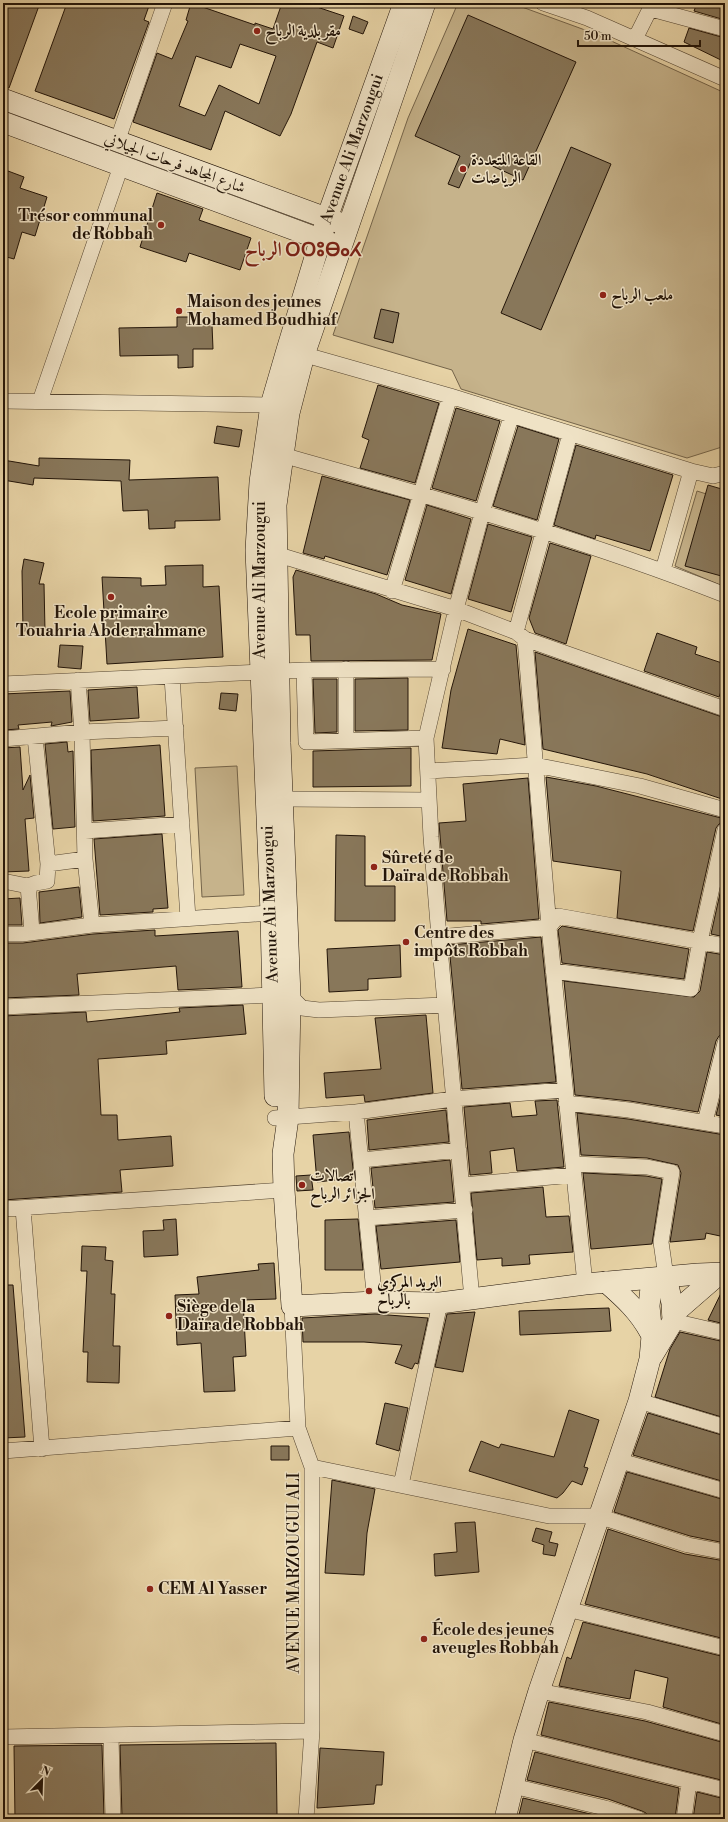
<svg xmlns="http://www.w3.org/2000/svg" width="728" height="1822" font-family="'Libre Bodoni',Amiri,'Noto Sans Tifinagh',serif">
<rect width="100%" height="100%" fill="#e7d3a6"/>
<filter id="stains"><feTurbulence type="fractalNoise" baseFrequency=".005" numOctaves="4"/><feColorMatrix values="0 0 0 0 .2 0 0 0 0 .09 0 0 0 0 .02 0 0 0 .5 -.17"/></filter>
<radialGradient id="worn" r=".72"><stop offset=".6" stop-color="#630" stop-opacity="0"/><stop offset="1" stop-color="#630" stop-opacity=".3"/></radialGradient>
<path fill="#c6b38b" stroke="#74644a" d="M458,3h53l85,31 129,59v353l-38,12 -226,-69 -9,-19 -119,-35 75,-217z
M697,491l28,9v87l-50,-21z
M237,766l7,129 -42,2 -7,-129z"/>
<path fill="#88775a" stroke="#221408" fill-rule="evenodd" d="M3,3h37l-31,85 -6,-1z
M67,3h83l-6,17 5,2 -35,97 -79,-28z
M191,3l64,22v-2l18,6 9,-26h23l39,13 -11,32 -16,-6 -26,72 -11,22 -55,-25 -14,39 -78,-28 24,-69 15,6 16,-38 -2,-1zM240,44l36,12 -17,48 -40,-19 -14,31 -26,-10 17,-50 35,12z
M697,3h28v17l-31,-9z
M468,15l108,47 -53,118 -50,-23 -14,31 -11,-4 12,-28 -45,-20z
M353,16l15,6 -5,12 -14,-5z
M689,28l36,10v24l-41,-20z
M571,147l40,17 -70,166 -40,-17z
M8,171l16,6 -4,11 27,9 -12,39 -13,-4 -8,27 -11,-3v-71z
M157,193l46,16 -4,11 52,18 -11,32 -51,-17 -3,9 -46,-15z
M381,309l18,4 -6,30 -19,-5z
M177,317h18v8h17l1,24h-20v18l-15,1v-13l-58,1 -1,-28 58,-1z
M378,385l61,18 -24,80 -55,-15 9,-28 -7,-3z
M456,408l44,13 -24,80 -44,-13z
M217,426l25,4 -3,17 -25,-4z
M518,426l41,13 -22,81 -44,-14z
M576,445l97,30 -23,76 -54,-16 -1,4 -41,-14z
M39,458l91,2 -1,20 89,-3 2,43 -45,1v7l-26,1 -1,-19 -25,1 -2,-30 -87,-3 -1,7 -30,-5v-20l36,6z
M322,476l88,24 -23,75 -62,-19 -1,3 -21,-6z
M708,485l17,5v87l-40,-11z
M427,505l44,14 -20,75 -46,-14z
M488,524l44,13 -21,75 -43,-13z
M550,543l41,13 -25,88 -31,-11 -6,-15z
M24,559l20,4 -5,21h5l1,47h-22l-1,-60z
M203,565v22l16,-1 4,71 -116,7 -5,-87 39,1v8l25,-1 -1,-19z
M296,570l80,24 26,11 39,9 -9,46 -121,1 -1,-26h-14l-3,-58z
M468,629l48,16 9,100 -25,-6 -3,15 -55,-6 9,-58z
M657,633l40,14 -2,7 30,10v16l-6,17 -75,-26z
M60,645l23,1 -2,23 -23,-2z
M535,652l190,66v82l-78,-26 -104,-25z
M408,678v52l-53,1v-52z
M313,679h24v53l-22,1z
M137,687l2,31 -49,3 -2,-31z
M70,691l2,31 -21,4 1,-4 -34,3 1,4 -16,1v-36z
M221,693l17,1 -2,17 -17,-2z
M67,742l1,10 5,-1 2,76 -22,2 -8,-85z
M160,745l5,71 -72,5 -2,-71z
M20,747l3,43 7,-15 4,43 -9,1 4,52 -26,1v-124z
M409,748h2v38l-98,1v-36z
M546,777l50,9 129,33v2l-6,3 -3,4 -23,103 -76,-13 4,-47 -68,-10z
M528,778l11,141 -58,5v-3h-34l-8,-98 27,-2 -3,-37z
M162,834l6,74 -15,1v3l-53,3 -6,-76z
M336,835l29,1v50h30v35h-60z
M725,871v66l-14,-3z
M79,887l3,30 -42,6 -1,-31z
M20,898l2,27h-19v-26z
M562,926l127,23 -5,30 -122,-16 -4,-33z
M155,930v6l83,-5 4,56 -64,3 -2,-24 -99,8 2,21 -76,3v-55h20l70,-9z
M541,937l15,145 -94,7 -13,-144z
M400,945l1,32 -33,2v11l-39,2 -2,-43z
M707,952l18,3v79l-6,2 -3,5 -18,71 -68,-11 -55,-6 -11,-114 130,16 6,-6z
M243,1005l3,29 -80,7 1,13 -69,5 3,56h16l1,25 53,-4 2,30 -53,4 2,22 -119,8v-184l83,-4 1,10 93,-10 -1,-4z
M426,1015l7,78 -68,9 -1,-7 -38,3 -2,-25 57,-4 -6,-51z
M725,1080v37l-9,-2z
M557,1100l7,67 -47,4 -3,-23 -24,3 2,22 -22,2 -6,-68 46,-4 2,14 25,-2 -2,-14z
M446,1110l3,32 -80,8 -2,-30z
M577,1113l51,6 97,16v102l-19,-4 -1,6 -35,3 11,-69 -3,-8 -31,-7 -66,-3z
M349,1132l5,46 -37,4 -4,-47z
M450,1160l4,42 -79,6 -4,-40z
M583,1173l63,3 16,3 -10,65 -61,5z
M311,1175l2,15 -16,1 -1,-15z
M543,1187l3,30 23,-1 4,36 -44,3 1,9 -28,2v-8l-25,2 -6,-67z
M176,1219l2,36 -34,2 -1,-26 21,-1 -1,-10z
M358,1219l5,51h-38v-50z
M456,1220l4,42 -79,7 -5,-43z
M82,1246l24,1 -1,13 8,1 -2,33h4l-2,52h7l-1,37 -32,-1 1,-30h-5l4,-81h-6z
M274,1263l2,36 -33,1 3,56 -13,1 2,34 -31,1 -3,-49 -24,2 -2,-50 24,-1 -2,-17 62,-7 -1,-6z
M3,1285h10l12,152 -22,1z
M725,1285v39l-17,-4z
M609,1308l2,23 -91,4 -1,-24z
M475,1312l-12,60 -28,-5 12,-53z
M375,1314l53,4 -10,46 -3,-1 -3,6 -17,-6 7,-18 -38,-3h-61l-1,-24z
M680,1332l45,10v76l-70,-21 15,-48z
M385,1403l23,5 -9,43 -23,-7z
M569,1410l30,10 -15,47 4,1 -6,17 -10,-4 -9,12 -6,5 -88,-27 12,-30 18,7 2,-4 53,13z
M648,1413l77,23v46l-92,-27z
M271,1446h18v14h-18z
M627,1472l98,28v43l-35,-7 -76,-24z
M332,1480l43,9 -8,44 -3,42 -39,-2z
M475,1522l4,50 -44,4 -1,-22 23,-2 -2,-29z
M536,1528l16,4 -3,10 9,2 -3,12 -12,-2 1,-9 -12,-4z
M608,1529l77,25 40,7v78l-140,-35z
M583,1622l142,35v68l-62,-18 5,-29 -33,-8 -5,29 -71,-13 8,-29 4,2z
M549,1702l96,19 80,22v38l-184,-46z
M276,1743l1,72 -155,2 -2,-72z
M102,1745l2,73 -89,1 -1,-73z
M320,1748l64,4 -2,33h-6l-2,19 -57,4z
M535,1752l144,36 -4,31h-27l-2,-6 -4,-2 -34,-12 -81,-19z
M697,1792l28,7v20h-32z
M523,1798l80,19 7,2h-92z"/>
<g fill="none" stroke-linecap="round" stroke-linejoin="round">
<defs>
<path id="street" d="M543,3l44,15 138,61
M651,9l74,20
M635,39l18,-36
M117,142l48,-139
M295,352l155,44 241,75 22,5 12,-3
M3,401l268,4
M40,401l81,-235
M282,455c149,42 299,83 443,140
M269,552l187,57 60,23 9,7 200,70
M663,570l28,-99
M392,591l58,-195
M516,632l54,-198
M525,639l24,288 36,357
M346,669v72
M304,670l2,72 120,-4
M172,677l16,241
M78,680l4,52 3,127 7,66
M3,684l301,-14 139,-1
M3,739l79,-7 94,-4
M428,771l107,-6 105,21 85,24
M283,799l146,1
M85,831l97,-7
M48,864l37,-5
M3,881l25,5 4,45
M28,886l8,-3 11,-2 1,-17 -13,-127
M3,934h19l70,-9 179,-12
M439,937l110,-10 9,-11 167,30
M553,971l138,18 9,-48 25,-111
M3,1007l270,-12 17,1 12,12 17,2 126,-5
M566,1103l63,7 96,16
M356,1112l19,190
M275,1118l81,-6 97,-13 111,-9
M705,1122l20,-79
M362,1160l97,-10
M573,1164l74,3 25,5 -11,70 5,35
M462,1185l111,-10
M23,1208l19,241
M3,1209l281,-19
M367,1218l98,-8
M472,1299l-33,-362 -8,-100 -5,-99 30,-129 26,-96 29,-96
M292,1306l6,122 14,39v264l-6,88
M673,1321l52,12
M639,1401l86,26
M3,1451l295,-23
M617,1460l108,31
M312,1467l237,49h49l90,29 37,7
M401,1485l39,-182
M567,1609l158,39
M539,1691l108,21 78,22
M111,1735l2,84
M3,1737l309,-6
M524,1740l201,50
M513,1786l92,22 34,11
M684,1819l5,-37"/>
<g id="secondary">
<path d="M425,3l-121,352 -15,58 -13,92 4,238 10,253 -2,122 -5,36 1,36 8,116 83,-4 65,1 145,-19 113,-10 27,-1"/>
<path d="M3,99l337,124"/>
<path d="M3,122l330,122"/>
<path id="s1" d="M275,1096l-4,-183 -15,-363 4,-68 11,-77 16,-55 40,-132 77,-215"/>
<path d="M606,1282c17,15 33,29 44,50"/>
<path d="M673,1314l46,-40"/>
<path d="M652,1356l21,-35 -1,-18 -6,-26"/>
<path d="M505,1819l19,-79 15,-49 100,-290 11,-42 2,-23 -3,-30 3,-27"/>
</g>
</defs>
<use href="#street" stroke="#534430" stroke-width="16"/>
<use href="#secondary" stroke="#221408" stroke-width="22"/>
<use href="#street" stroke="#efe2c5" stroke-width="15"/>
<use href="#secondary" stroke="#efe2c5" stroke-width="21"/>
</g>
<g fill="#8f2418" stroke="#efe2c5" stroke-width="1.5">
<circle cx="257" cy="31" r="4"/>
<circle cx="463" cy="169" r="4"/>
<circle cx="161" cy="225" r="4"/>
<circle cx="603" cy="295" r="4"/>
<circle cx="179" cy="311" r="4"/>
<circle cx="111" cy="597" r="4"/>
<circle cx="374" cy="867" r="4"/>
<circle cx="406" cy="942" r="4"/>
<circle cx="302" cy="1185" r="4"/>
<circle cx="369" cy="1291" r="4"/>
<circle cx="169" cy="1316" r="4"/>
<circle cx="150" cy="1589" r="4"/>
<circle cx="424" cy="1639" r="4"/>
</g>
<g text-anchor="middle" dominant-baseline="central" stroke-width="3" stroke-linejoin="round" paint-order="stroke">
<g font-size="16" font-weight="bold" fill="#221408" stroke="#efe2c5" text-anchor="start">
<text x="265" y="31">مقر بلدية الرباح</text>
<text x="471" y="160">القاعة المتعددة<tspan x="471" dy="18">الرياضات</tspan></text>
<text x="153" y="216" text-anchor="end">Trésor communal<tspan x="153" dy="18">de Robbah</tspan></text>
<text x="611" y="295">ملعب الرباح</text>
<text x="187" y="302">Maison des jeunes<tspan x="187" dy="18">Mohamed Boudhiaf</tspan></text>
<text x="111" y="613" text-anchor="middle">Ecole primaire<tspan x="111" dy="18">Touahria Abderrahmane</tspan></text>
<text x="382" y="858">Sûreté de<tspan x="382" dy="18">Daïra de Robbah</tspan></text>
<text x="414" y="933">Centre des<tspan x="414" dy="18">impôts Robbah</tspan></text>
<text x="310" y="1176">اتصالات<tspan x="310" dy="18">الجزائر الرباح</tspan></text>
<text x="377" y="1282">البريد المركزي<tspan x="377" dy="18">بالرباح</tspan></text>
<text x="177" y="1307">Siège de la<tspan x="177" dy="18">Daïra de Robbah</tspan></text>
<text x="158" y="1589">CEM Al Yasser</text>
<text x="432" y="1630">École des jeunes<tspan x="432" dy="18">aveugles Robbah</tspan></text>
</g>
<g font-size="16" fill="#221408" stroke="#efe2c5">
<text stroke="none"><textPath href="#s1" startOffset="961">Avenue Ali Marzougui</textPath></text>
<text transform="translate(175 163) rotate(20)">شارع المجاهد فرحات الجيلاني</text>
<text transform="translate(260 580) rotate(-90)">Avenue Ali Marzougui</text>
<text transform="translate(270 904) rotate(-92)">Avenue Ali Marzougui</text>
<text transform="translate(294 1573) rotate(-90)">AVENUE MARZOUGUI ALI</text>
</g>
<g font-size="20" font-weight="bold" fill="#7a1f14" stroke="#efe2c5">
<text x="303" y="250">الرباح ⵔⵔⵓⴱⴰⵃ</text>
</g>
</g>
<rect width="728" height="1822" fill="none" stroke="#e7d3a6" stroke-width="16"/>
<rect x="4" y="4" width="720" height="1814" fill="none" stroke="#221408" stroke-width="2"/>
<rect x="8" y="8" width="712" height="1806" fill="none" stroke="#221408"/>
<g transform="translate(42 1780) rotate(23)" stroke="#efe2c5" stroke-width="3" paint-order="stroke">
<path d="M0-3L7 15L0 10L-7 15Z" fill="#221408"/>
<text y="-6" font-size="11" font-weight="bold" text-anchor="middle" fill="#221408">N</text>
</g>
<path d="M578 40v6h122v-6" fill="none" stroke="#221408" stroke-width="2"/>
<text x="584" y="40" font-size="12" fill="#221408" stroke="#efe2c5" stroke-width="3" paint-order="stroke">50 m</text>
<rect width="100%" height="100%" filter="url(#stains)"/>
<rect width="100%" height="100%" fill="url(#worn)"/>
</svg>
